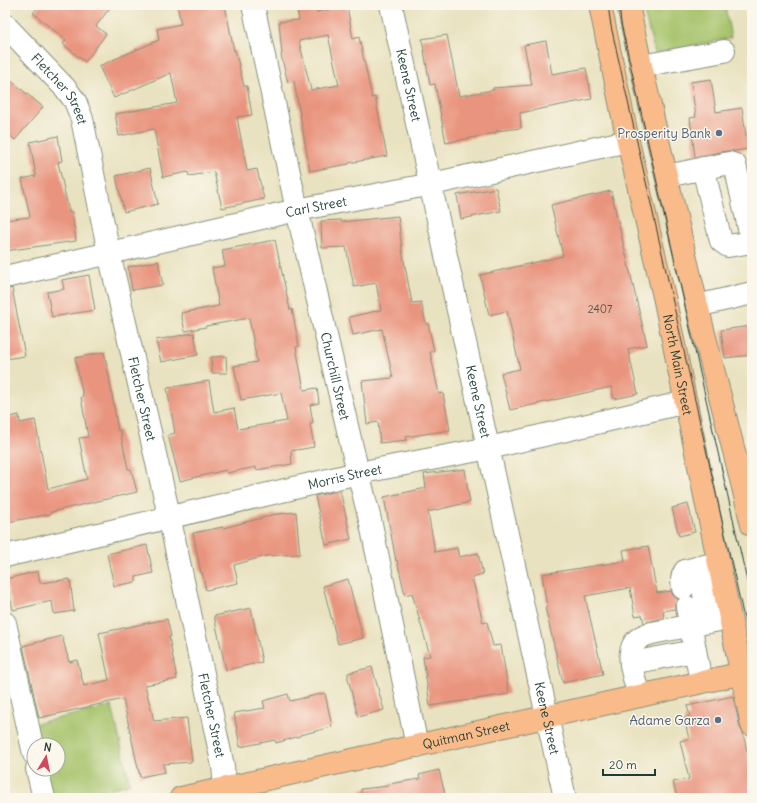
<svg xmlns="http://www.w3.org/2000/svg" width="757" height="803" font-family="Delius,sans-serif">
<rect width="100%" height="100%" fill="#fbf7ec"/>
<filter id="ink" filterUnits="userSpaceOnUse"><feTurbulence type="fractalNoise" baseFrequency=".025" numOctaves="2"/><feDisplacementMap in="SourceGraphic" scale="8" xChannelSelector="R" yChannelSelector="G"/><feConvolveMatrix kernelMatrix="1 2 1 2 8 2 1 2 1" color-interpolation-filters="sRGB"/></filter>
<filter id="wash" filterUnits="userSpaceOnUse"><feTurbulence type="fractalNoise" baseFrequency=".012" numOctaves="4" result="noise"/><feDisplacementMap in="SourceGraphic" scale="16" xChannelSelector="R" yChannelSelector="G"/><feGaussianBlur stdDeviation="0.9" result="paint"/><feColorMatrix in="noise" values="0 0 0 0 0 0 0 0 0 0 0 0 0 0 0 0 0 1.4 0 .05"/><feComposite in="paint" operator="in"/></filter>
<g filter="url(#wash)">
<rect width="100%" height="100%" fill="#e9e2c0"/>
<path fill="#a6c36a" stroke="#62804f" d="M642,5h83l6,33 -76,15z
M112,706l18,78 -62,14h-17l-7,-29h14v-24h-19l-5,-21z"/>
<g id="blocks">
<path fill="#e9947e" fill-rule="evenodd" d="M40,5h72l-16,21 10,8 -21,28 -22,-18 3,-4 -33,-27z
M177,5h48l9,46 1,-1 9,36h3l5,29 -15,2 10,54 10,-2 7,30 -42,9 -8,-36 -25,4 -1,-4 -25,5 -9,-48 -35,7 -4,-22 62,-11 -6,-30 -57,25 -15,-32 60,-26 -2,-11 24,-5z
M296,5h19l1,7 31,-6 6,33 6,-2 13,61 3,-1 12,59 -38,7v1l-39,7 -16,-90 -6,2 -7,-28 1,-1 -3,-32 20,-2zM328,35l11,50 -28,5 -12,-49z
M447,35l12,61 34,-6v-2l39,-3 -8,-40 22,-4 6,33 34,-6 6,31 -72,14 1,15 -25,3v2l-50,10 -11,-59 -5,1 -8,-46z
M5,76l38,31 -28,33 -10,-9z
M711,79l5,33 26,-4 6,41 -14,2h-8l-31,6 -5,-39 6,-1 -5,-35z
M58,136l4,25 -4,1 11,50h3l4,29 -71,10v-31l25,-3 -8,-38 14,-3 -6,-34z
M150,168l8,36 -34,8 -8,-36z
M496,188l5,23 -40,8 -4,-24z
M611,191l36,154 -19,4 10,45 -24,5 -3,-12 -101,23 -9,-37 19,-4 -13,-58 -18,4 -9,-40 83,-19 -12,-51z
M398,216l4,34 10,53 9,-1 5,22 2,-1 6,28 -4,1 9,42 4,-1 7,37 -44,7 1,3 -27,3 -2,-21 -11,2 -5,-43 31,-3 -11,-49 -29,6 -4,-18 32,-7 -5,-27 -22,4 -8,-40 -24,1 -1,-27 20,-1v2z
M275,240l15,70 2,-1 7,37 -3,1 8,43 13,-2 2,15 -9,2 3,18 -3,1 4,23 -23,4 1,13 -36,6v-3l-29,6 -1,-3 -46,11 -12,-46 7,-2 -8,-45 42,-7 5,31 20,-4 4,21 49,-8 -6,-28 -40,7 -7,-34 23,-4 -8,-44 -43,8v1l-21,4 -4,-18 38,-7 -7,-38 13,-2 -3,-16z
M158,261l5,24 -31,5 -4,-23z
M89,275l6,35 -43,7 -5,-25 17,-3 -2,-9z
M12,288l13,68 -20,3v-70z
M752,326v29l-27,3 -4,-28z
M194,333l4,22 -37,7 -5,-22z
M104,352l5,24 9,55 2,-1 8,39h3l6,23 -86,20v2l-44,8 -2,-9v-95l14,-3 1,8 15,-3 13,69 39,-10 -8,-41 9,-1 -7,-40 2,-1 -8,-38z
M226,356l1,17h-15l-1,-16z
M465,469l3,23 2,10 -42,10 7,40 22,-4 2,9 19,-4 5,21 -11,3 11,46 4,-1 6,24 8,-1 8,49 -79,12 -7,-49 7,-1 -18,-63 -7,2 -8,-35 -1,1 -12,-64 42,-9 -2,-14z
M340,490l11,49 -25,6 -11,-49z
M688,504l7,28 -16,4 -7,-28z
M296,512l4,42 -34,2 -32,9 4,18 -32,7 -4,-18 -1,1 -8,-40 30,-6v1l47,-12v-1z
M147,545l6,28 -17,4v5l-22,4 -7,-32z
M648,546l9,47 14,-2 2,4 5,4 -3,4v6l-12,2 1,7 -20,5 -2,-8 -7,1 -5,-28 -45,8 18,78 -40,9 -18,-76h2l-5,-33 83,-13 -2,-11z
M38,571l2,12 30,-4 4,32 -20,3 -2,-13 -39,9 -7,-31z
M348,579l15,59 -25,6 -15,-58z
M251,608l11,54 -36,8 -12,-54z
M167,619l4,17 -2,1 8,42 -32,6 9,36 33,-3 5,44 -29,2 2,8 -25,5 -17,-78 -84,19 -16,-72 39,-10 7,26 8,-2 7,26 25,-6 -10,-47z
M372,667l12,43 -26,7 -10,-38v-6z
M325,693l7,34 -32,8v1l-24,7 -1,-3 -35,7 -6,-34 31,-5 -2,-7 25,-7 2,7z
M733,696l7,32 3,5 9,41v24h-75l-4,-16 16,-3 -9,-38 9,-2 -5,-21 6,-2 -3,-10z
M439,770l7,28h-85v-9l27,-3v-2l32,-5 -1,-4z"/>
</g>
</g>
<g filter="url(#ink)">
<use href="#blocks" fill-opacity="0" stroke="#84907a" stroke-width="1"/>
<g fill="none" stroke-linecap="round" stroke-linejoin="round">
<defs>
<g id="minor">
<path id="s1" d="M253,5l44,205 57,246 17,68 46,222"/>
<path id="s2" d="M391,5c60,264 115,529 174,793"/>
<path id="s3" d="M5,25l61,64 9,12 7,18 27,134 57,249 57,264 3,32"/>
<path d="M641,66l83,-15"/>
<path d="M703,168l18,73 7,5 24,-4"/>
<path d="M667,176l62,-13 6,2 17,77"/>
<path id="s4" d="M5,277l292,-67 135,-26 196,-43"/>
<path d="M697,306l55,-13"/>
<path id="s5" d="M5,556l353,-83 131,-25 197,-46"/>
<path d="M699,567l10,54"/>
<path d="M683,588c-1,-7 -2,-11 2,-17l28,-7"/>
<path d="M687,607l14,75"/>
<path d="M5,623l29,131"/>
<path d="M631,663l64,-12"/>
<path d="M639,696c-6,-24 -21,-55 13,-63l78,-15"/>
<path d="M37,769l7,29"/>
</g>
<g id="major">
<path id="s6" d="M600,5l28,136 37,160 87,424"/>
<path d="M628,5c21,100 45,201 69,300 18,74 38,147 55,220"/>
<path id="s7" d="M181,798l571,-127"/>
</g>
</defs>
<use href="#minor" stroke="#84907a" stroke-width="24"/>
<use href="#major" stroke="#84907a" stroke-width="24"/>
<use href="#minor" stroke="#fff" stroke-width="22"/>
<use href="#major" stroke="#fabb8b" stroke-width="22"/>
<path stroke="#1f3d34" stroke-width="1" d="M608,5l3,21 141,628
M619,5l2,18 131,580"/>
</g>
</g>
<g fill="#5c6f8a" stroke="#fbf7ec" stroke-width="1.5">
<circle cx="719" cy="133" r="4"/>
<circle cx="718" cy="720" r="4"/>
</g>
<g text-anchor="middle" dominant-baseline="central" stroke-width="3" stroke-linejoin="round" paint-order="stroke">
<g font-size="11" fill="#525346">
<text x="600" y="309">2407</text>
</g>
<g font-size="13" fill="#1f3d34" stroke="#fbf7ec">
<text stroke="none"><textPath href="#s2" startOffset="82">Keene Street</textPath></text>
<text stroke="none"><textPath href="#s3" startOffset="85">Fletcher Street</textPath></text>
<text stroke="none"><textPath href="#s4" startOffset="319">Carl Street</textPath></text>
<text stroke="none"><textPath href="#s6" startOffset="368">North Main Street</textPath></text>
<text stroke="none"><textPath href="#s1" startOffset="380">Churchill Street</textPath></text>
<text stroke="none"><textPath href="#s3" startOffset="409">Fletcher Street</textPath></text>
<text stroke="none"><textPath href="#s2" startOffset="406">Keene Street</textPath></text>
<text stroke="none"><textPath href="#s5" startOffset="349">Morris Street</textPath></text>
<text stroke="none"><textPath href="#s3" startOffset="733">Fletcher Street</textPath></text>
<text stroke="none"><textPath href="#s2" startOffset="730">Keene Street</textPath></text>
<text stroke="none"><textPath href="#s7" startOffset="292">Quitman Street</textPath></text>
</g>
<g font-size="13" fill="#4e5e75" stroke="#fbf7ec" text-anchor="end">
<text x="711" y="133">Prosperity Bank</text>
<text x="710" y="720">Adame Garza</text>
</g>
</g>
<rect width="757" height="803" fill="none" stroke="#fbf7ec" stroke-width="20"/>
<g transform="translate(46 757) rotate(10)"><circle r="19" fill="#fbf7ec" stroke="#a3ada2"/>
<path d="M0-3L7 15L0 10L-7 15Z" fill="#d1495b"/>
<text y="-6" font-size="11" font-weight="bold" text-anchor="middle" fill="#1f3d34">N</text>
</g>
<path d="M603 769v6h52v-6" fill="none" stroke="#1f3d34" stroke-width="2"/>
<text x="609" y="769" font-size="12" fill="#1f3d34" stroke="#fbf7ec" stroke-width="3" paint-order="stroke">20 m</text>
</svg>
